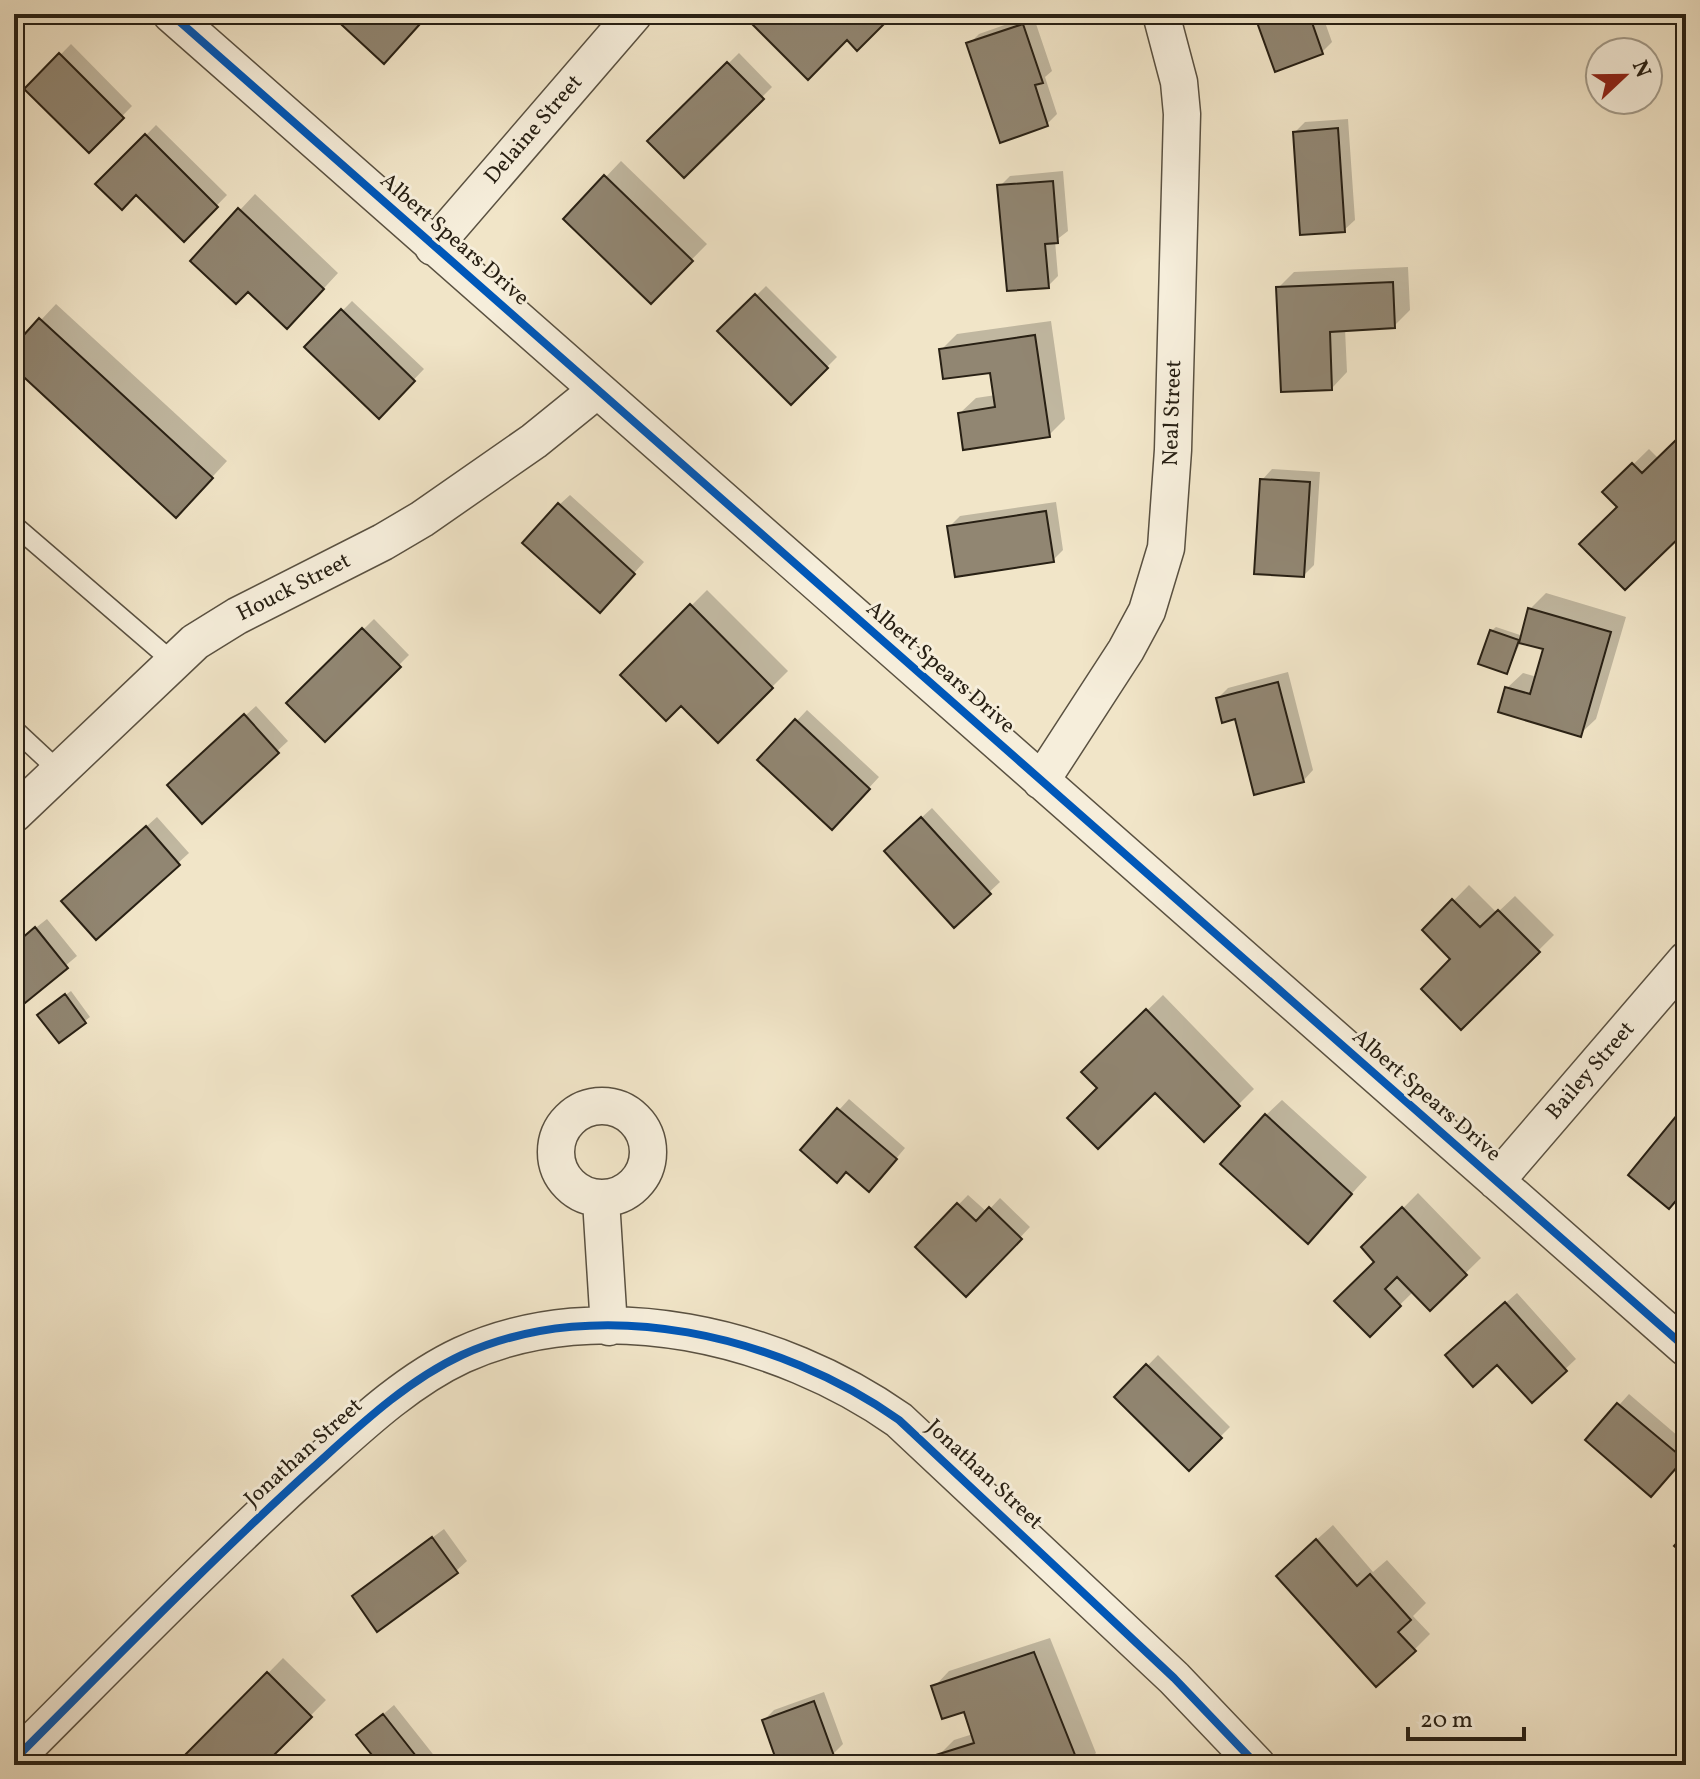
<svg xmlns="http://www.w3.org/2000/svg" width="1700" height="1779" font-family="Vollkorn,serif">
<rect width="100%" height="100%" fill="#f1e5c8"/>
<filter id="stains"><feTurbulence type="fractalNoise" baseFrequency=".0025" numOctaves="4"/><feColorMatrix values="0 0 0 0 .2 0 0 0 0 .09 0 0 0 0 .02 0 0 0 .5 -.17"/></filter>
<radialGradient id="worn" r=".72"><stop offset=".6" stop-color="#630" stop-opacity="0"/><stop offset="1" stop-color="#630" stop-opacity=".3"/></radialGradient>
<path fill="#0003" d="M333,14h95l-34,37z
M1256,14h66l10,28 -10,10z
M1033,15l19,56 -7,6 12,37 -10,10 -78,-80 10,-10z
M71,44l61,62 -43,44 -62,-61z
M739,53l33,34 -88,88 -34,-34z
M1348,119l7,101 -11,10 -49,-98 10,-10z
M156,125l71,70 -43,44 -48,-46 -38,-9z
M621,161l86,83 -56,57 -85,-82z
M1063,171l5,60 -13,10 3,35 -10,10 -48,-100 10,-10z
M255,194l83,79 -35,38 -63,-101z
M1408,267l2,43 -16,16 -49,3 2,43 -15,16 -54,-100 16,-16z
M766,286l71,71 -46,46 -71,-72z
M352,301l72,68 -45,47 -72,-69z
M56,304l171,157 -36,39 -177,-134v-17z
M1051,321l14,98 -16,16 -89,-22 16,-15 20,-3 -4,-25 -51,-20 16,-16z
M1686,433v95l-66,-21 -15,-15 44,-43 10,10z
M1272,469l48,3 -6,93 -10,10 -42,-95z
M570,495l74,67 -34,38 -51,-95z
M1056,502l7,48 -10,10 -104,-33 11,-11z
M707,590l81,81 -70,70 -37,-38 -59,-28z
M1546,593l80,24 -30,102 -16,15 -73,-46 16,-15 14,4 9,-29 -25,-7 -14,31 -16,-41 5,-4 27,9 7,-27z
M374,619l35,36 -84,84 -36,-36z
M1288,672l25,98 -10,11 -85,-83 10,-10z
M256,706l32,35 -86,80 -22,-46z
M807,710l72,67 -37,40 -82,-57z
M932,808l68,74 -46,43 -58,-84z
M157,817l32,36 -92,84 -23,-46z
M1469,885l28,28 18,-17 39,39 -93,92 -8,-68 -28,-29z
M47,919l30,37 -63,53v-64z
M71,991l19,26 -31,24 -14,-31z
M1163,995l91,94 -50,50 -49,-49 -55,-2 -16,-16z
M849,1099l56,49 -26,31 -32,-9 -44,-20z
M1282,1100l85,77 -44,48 -57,-110z
M1418,1193l63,65 -51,50 -16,-17 -44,43 7,-72 -13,-14z
M968,1195l19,17 13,-14 30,29 -64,67 -49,-47z
M1517,1293l59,66 -44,41 -35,-38 -39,-17z
M1158,1355l72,72 -41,41 -72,-71z
M1629,1394l57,49v13l-25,28 -73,-44z
M1333,1525l40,47 14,-12 39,43 -13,13 17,18 -16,16 -120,-90z
M444,1529l23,32 -11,10 -102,25z
M1050,1638l46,115 -12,12h-143l-3,-9 16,-16 19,-6 -8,-25 -31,-22 15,-16z
M283,1658l43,42 -64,65h-84z
M824,1692l19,52 -10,10 -32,11h-21l-16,-45 10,-10z
M394,1705l46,58 -2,2h-56l-23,-30z"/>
<path fill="#918672" stroke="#282014" stroke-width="2" d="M330,14h79l11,10 -36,40z
M756,14h135l1,2 -35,35 -10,-11 -39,40 -59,-59z
M1254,14h55l14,40 -48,18z
M1023,24l20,59 -8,2 13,41 -48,17 -34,-100z
M59,53l65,65 -35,35 -65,-64z
M727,62l37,37 -80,79 -37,-37z
M1338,128l7,104 -45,3 -7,-103z
M145,134l73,73 -34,35 -48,-47 -14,15 -27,-26z
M604,175l89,86 -42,43 -88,-85z
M1053,181l5,62 -13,1 4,44 -42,3 -10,-106z
M238,208l86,81 -37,40 -39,-37 -12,12 -46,-43z
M1393,282l2,46 -65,4 2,58 -51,2 -5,-105z
M755,294l73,74 -37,37 -74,-74z
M341,309l74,72 -36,38 -75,-72z
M39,318l174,160 -37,40 -162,-150v-22z
M1035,335l15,102 -87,13 -5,-37 37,-6 -5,-34 -47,6 -4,-30z
M1677,439l9,10v82l-61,59 -46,-46 38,-37 -15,-15 30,-29 10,10z
M1260,479l50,3 -6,95 -50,-3z
M558,503l77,71 -35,39 -78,-70z
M1046,511l8,51 -99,15 -8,-51z
M690,604l83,84 -55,55 -37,-37 -15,15 -46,-46z
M1528,608l83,24 -30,105 -83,-25 7,-25 25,7 13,-45 -24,-6z
M362,628l39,39 -76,75 -39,-39z
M1490,630l29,10 -12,34 -29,-10z
M1278,682l26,100 -50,13 -19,-76 -13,4 -6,-25z
M244,714l35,39 -77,71 -35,-39z
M795,719l75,70 -38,41 -75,-70z
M921,817l70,77 -37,34 -70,-77z
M146,826l34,39 -84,75 -35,-39z
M1452,899l28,28 18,-17 42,42 -79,78 -40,-41 29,-30 -28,-29z
M35,927l33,41 -54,44v-67z
M65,994l21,29 -27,20 -22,-28z
M1146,1009l94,97 -36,36 -49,-49 -57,56 -31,-31 30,-30 -16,-16z
M1686,1104v85l-17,20 -41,-34z
M837,1108l60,51 -28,33 -23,-20 -9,11 -37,-33z
M1265,1114l87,80 -44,50 -88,-80z
M957,1203l19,18 13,-14 33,32 -56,58 -51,-50z
M1402,1207l65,68 -37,36 -33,-34 -12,12 16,17 -31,31 -36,-36 40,-39 -13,-15z
M1505,1302l62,69 -35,32 -35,-38 -24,22 -28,-32z
M1146,1364l76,74 -33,33 -75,-74z
M1617,1403l67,56 -33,38 -66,-57z
M1686,1533v23l-12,-10z
M432,1537l26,36 -81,59 -25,-36z
M1316,1539l41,47 13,-12 41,46 -13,12 18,19 -40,36 -100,-111z
M1034,1652l45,113h-140l-3,-10 38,-12 -10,-31 -22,7 -11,-33z
M267,1672l45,45 -48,48h-89z
M814,1701l20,55 -27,9h-29l-16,-45z
M383,1714l40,51h-43l-24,-30z"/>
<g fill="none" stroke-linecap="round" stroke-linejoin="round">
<defs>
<path id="service" d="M14,525l158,136
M14,729l45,42"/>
<path id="minor" d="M171,14l1515,1334
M433,247l201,-233
M1041,781l85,-131 21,-39 19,-63 7,-98 9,-336 -3,-32 -18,-68
M14,814l181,-172 42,-26 146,-74 39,-23 112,-78 63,-51
M556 1152a46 46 0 1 1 92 0a46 46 0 1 1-92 0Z
M1496,1181l190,-221
M601,1200l8,127
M14,1760c97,-97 193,-196 294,-288 47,-42 96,-90 154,-117 138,-63 318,-19 437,65l275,258 83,87"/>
</defs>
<use href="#service" stroke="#5a5141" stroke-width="21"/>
<use href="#minor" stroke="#5a5141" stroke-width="39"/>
<use href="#service" stroke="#f6eedb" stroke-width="18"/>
<use href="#minor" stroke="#f6eedb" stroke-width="36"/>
<defs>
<path id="cycleway" d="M171,14l1515,1334
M14,1760c97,-97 193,-196 294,-288 47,-42 96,-90 154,-117 138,-63 318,-19 437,65l275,258 83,87"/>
</defs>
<use href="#cycleway" stroke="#f6eedb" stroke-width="13"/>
<use href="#cycleway" stroke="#0057b8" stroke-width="8"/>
</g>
<g text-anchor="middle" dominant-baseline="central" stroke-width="6" stroke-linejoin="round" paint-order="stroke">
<g font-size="22" fill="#282014" stroke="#f6eedb">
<text transform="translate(534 130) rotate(-49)">Delaine Street</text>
<text transform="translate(454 240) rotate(41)">Albert Spears Drive</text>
<text transform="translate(1173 413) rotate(-88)">Neal Street</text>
<text transform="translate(294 588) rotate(-27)">Houck Street</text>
<text transform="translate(940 668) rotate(41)">Albert Spears Drive</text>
<text transform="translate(1591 1071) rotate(-49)">Bailey Street</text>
<text transform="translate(1426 1096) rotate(41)">Albert Spears Drive</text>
<text transform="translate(304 1453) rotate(-42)">Jonathan Street</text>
<text transform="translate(984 1475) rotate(43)">Jonathan Street</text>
</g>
</g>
<rect width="1700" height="1779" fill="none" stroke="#f1e5c8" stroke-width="48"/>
<rect x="16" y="16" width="1668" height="1747" fill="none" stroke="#282014" stroke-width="4"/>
<rect x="24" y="24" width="1652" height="1731" fill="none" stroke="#282014" stroke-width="2"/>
<g transform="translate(1624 76) rotate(68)"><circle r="38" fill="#f6eedb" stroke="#a49c8b" stroke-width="2"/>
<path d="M0-6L14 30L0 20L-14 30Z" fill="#8f2418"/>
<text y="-12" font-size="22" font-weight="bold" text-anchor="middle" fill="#282014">N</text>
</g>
<path d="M1408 1727v12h116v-12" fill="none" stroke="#282014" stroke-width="4"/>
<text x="1420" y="1727" font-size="24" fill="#282014" stroke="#f6eedb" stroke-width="6" paint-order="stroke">20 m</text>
<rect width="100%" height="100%" filter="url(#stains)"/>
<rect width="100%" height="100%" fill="url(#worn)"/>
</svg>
